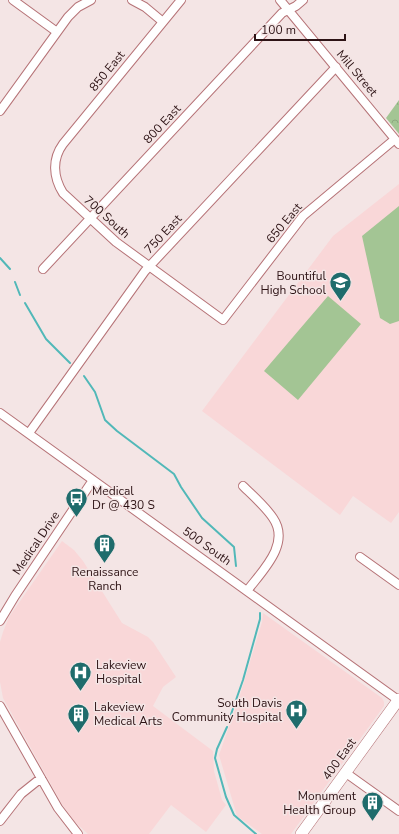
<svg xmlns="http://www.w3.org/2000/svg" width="399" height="834" font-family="'Nunito Sans',sans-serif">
<defs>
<pattern id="park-crowns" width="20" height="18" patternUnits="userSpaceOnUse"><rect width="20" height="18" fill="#a3c594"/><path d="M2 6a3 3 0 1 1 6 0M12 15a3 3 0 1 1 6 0" fill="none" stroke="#8da87f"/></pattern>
</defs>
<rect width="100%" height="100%" fill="#f4e5e5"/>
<path fill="#f9d7d8" d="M399,184v328l-8,11 -38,-27 -13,19 -138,-104 131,-175z
M62,541l12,9 9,11 39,62 26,14 5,5 23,35 -13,10 -10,19 60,45 1,20 8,29 4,5 -20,27 -35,-27 -22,29h-61l-13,-12 -13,-18 -59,-106 -3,-16v-40l3,-10 6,-15z
M263,613l119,85 2,4v4l-93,128h-29l-25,-18 -18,-61 21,-60 22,-73z"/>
<path fill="#a3c594" d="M399,206v115l-9,3 -10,-6 -18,-82z
M328,296l33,28 -63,76 -34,-29z"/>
<path fill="url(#park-crowns)" d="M399,100v34l-13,-16z"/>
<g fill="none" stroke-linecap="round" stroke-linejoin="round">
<path stroke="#51b8b8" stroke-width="2" d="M0,258l10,11
M15,282l5,13
M25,303l21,36 24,24
M84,376l11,16 10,28 12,11 57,43 7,13 21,31 32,29 2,19
M229,720l14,-40 17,-61v-6
M227,727l-10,22 -2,9 11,39 8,18 22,19"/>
<defs>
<path id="minor" d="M13,0l44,32
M132,0l13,7 18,15
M181,0l-118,144c-11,15 -10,33 0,49l53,49 107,78 80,-104 92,-77
M280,0l119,144
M0,111l68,-94 10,-10 13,-7
M43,269l239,-256 14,-7 7,-6
M0,413l398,287
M29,433l116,-162 191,-204
M243,486c10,10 22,20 30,32 18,26 -11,53 -26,73
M360,557l39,28
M0,621l15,-25 78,-116
M0,706l58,102 20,26
M346,773l53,38
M0,821l21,-27 20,-16"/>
<path id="major" d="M301,834l98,-135"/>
</defs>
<use href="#minor" stroke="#b67377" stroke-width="10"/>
<use href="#major" stroke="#b67377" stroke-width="12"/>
<use href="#minor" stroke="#fff" stroke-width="8"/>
<use href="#major" stroke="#fff" stroke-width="11"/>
</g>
<defs>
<symbol id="school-pin" viewBox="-11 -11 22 30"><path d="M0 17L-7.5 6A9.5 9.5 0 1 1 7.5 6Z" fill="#1f6c6c" stroke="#f4e5e5"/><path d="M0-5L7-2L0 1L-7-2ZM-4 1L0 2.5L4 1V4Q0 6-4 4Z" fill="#fff"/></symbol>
<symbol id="bus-pin" viewBox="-11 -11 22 30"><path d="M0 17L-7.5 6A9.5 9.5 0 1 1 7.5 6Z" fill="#1f6c6c" stroke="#f4e5e5"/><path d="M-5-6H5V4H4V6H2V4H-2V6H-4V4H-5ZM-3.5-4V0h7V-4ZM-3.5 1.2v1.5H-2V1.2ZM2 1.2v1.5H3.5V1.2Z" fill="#fff"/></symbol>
<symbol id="building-pin" viewBox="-11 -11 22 30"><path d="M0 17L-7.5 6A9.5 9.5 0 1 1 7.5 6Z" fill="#1f6c6c" stroke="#f4e5e5"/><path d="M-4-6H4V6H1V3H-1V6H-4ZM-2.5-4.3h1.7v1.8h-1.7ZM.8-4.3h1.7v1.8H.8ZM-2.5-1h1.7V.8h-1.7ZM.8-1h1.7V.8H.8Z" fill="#fff"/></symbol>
<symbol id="hospital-pin" viewBox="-11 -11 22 30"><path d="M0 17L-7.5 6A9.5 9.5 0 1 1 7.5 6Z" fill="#1f6c6c" stroke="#f4e5e5"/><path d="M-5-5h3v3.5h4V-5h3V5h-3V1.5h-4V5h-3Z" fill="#fff"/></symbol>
</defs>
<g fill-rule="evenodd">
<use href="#school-pin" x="328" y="270" width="25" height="34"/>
<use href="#bus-pin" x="64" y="486" width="25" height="34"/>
<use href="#building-pin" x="92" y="532" width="25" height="34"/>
<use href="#hospital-pin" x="68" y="660" width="25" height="34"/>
<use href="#hospital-pin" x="284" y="698" width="25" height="34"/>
<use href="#building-pin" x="66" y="702" width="25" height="34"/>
<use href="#building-pin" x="360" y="790" width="25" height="34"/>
</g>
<g text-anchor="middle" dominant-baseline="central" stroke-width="3" stroke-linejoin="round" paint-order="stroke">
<g font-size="12" fill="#2d1315" stroke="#f4e5e5">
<text transform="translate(107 71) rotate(-51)">850 East</text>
<text transform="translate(357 73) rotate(50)">Mill Street</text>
<text transform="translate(162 124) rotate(-47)">800 East</text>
<text transform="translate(107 217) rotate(42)">700 South</text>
<text transform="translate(284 223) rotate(-50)">650 East</text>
<text transform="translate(163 234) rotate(-47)">750 East</text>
<text transform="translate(36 543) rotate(-56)">Medical Drive</text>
<text transform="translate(207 546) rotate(36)">500 South</text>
<text transform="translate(339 759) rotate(-54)">400 East</text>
</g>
<g font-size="12" fill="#2d1315" stroke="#f4e5e5" text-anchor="end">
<text x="326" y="276">Bountiful<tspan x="326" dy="14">High School</tspan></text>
<text x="92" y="491" text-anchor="start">Medical<tspan x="92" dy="14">Dr @ 430 S</tspan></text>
<text x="105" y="572" text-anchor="middle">Renaissance<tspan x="105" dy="14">Ranch</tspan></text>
<text x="96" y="665" text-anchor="start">Lakeview<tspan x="96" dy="14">Hospital</tspan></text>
<text x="282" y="703">South Davis<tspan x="282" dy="14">Community Hospital</tspan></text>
<text x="94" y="707" text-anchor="start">Lakeview<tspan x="94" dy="14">Medical Arts</tspan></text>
<text x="356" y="796">Monument<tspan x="356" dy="14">Health Group</tspan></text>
</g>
</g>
<path d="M255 34v6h90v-6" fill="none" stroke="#2d1315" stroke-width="2"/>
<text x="261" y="34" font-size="12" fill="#2d1315" stroke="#f4e5e5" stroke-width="3" paint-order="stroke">100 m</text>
</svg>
